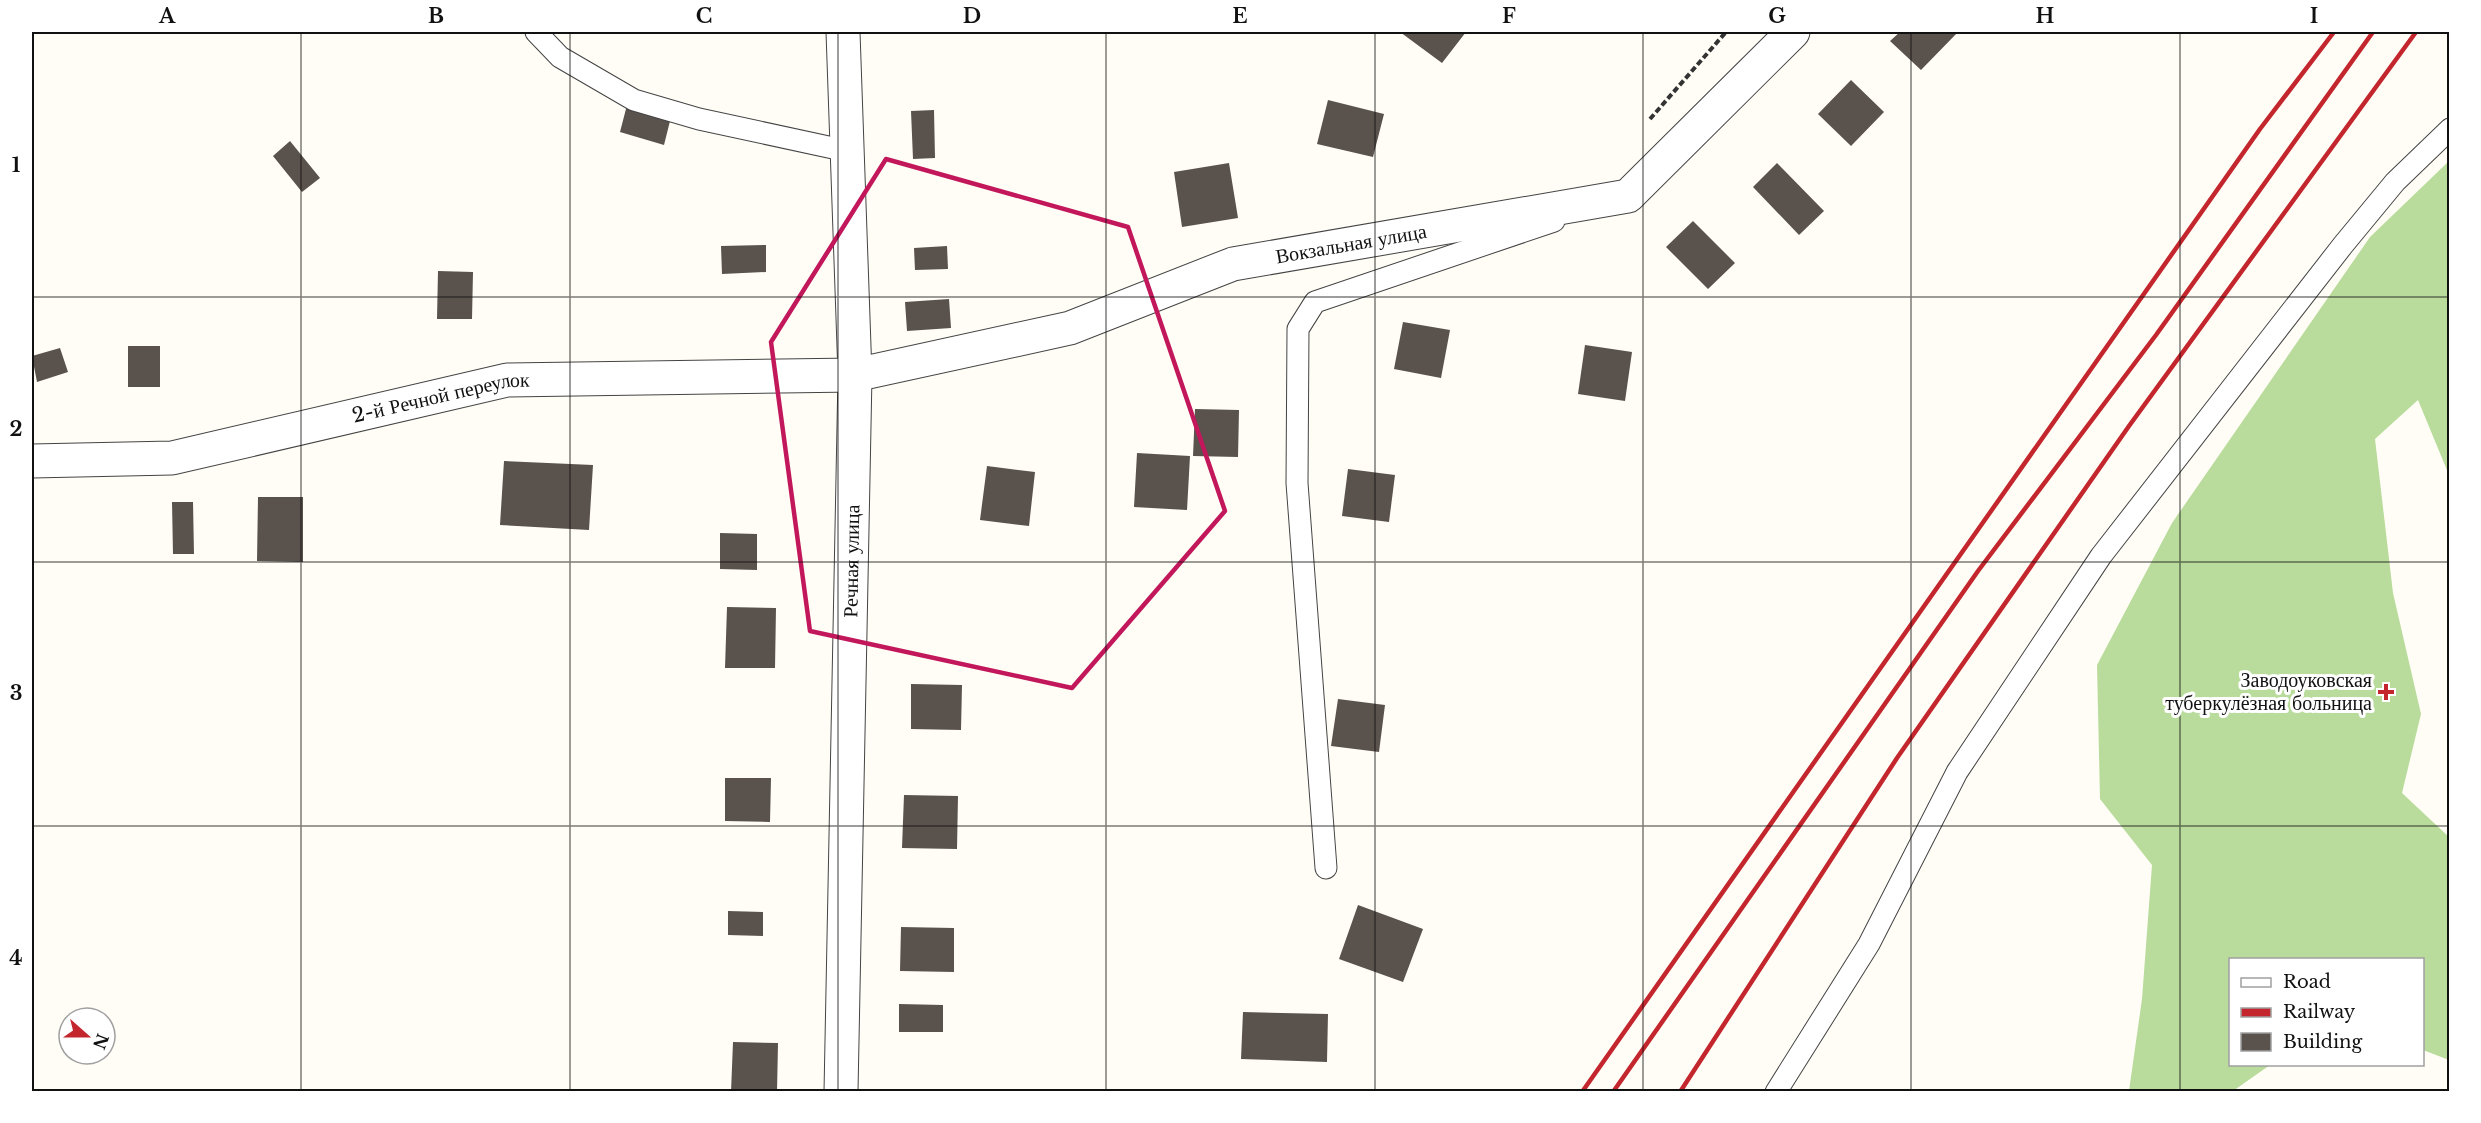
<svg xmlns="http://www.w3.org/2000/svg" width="2481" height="1123" font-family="'Libre Baskerville',serif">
<rect width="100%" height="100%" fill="#fffdf5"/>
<path fill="#b9dc9c" d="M2449,161v314l-31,-75 -43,39 18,154 28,121 -19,79 47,44v223l-26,-10 -1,-90h-192v104l40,1 -37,26h-104l13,-92 10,-134 -52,-66 -3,-134 75,-142 198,-286z"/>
<path fill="#5a524d" d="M1400,32h66l-24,31z
M1900,32h58l-37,38 -31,-29z
M1851,80l33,32 -33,34 -33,-32z
M1328,100l56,14 -11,43 -56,-13z
M627,105l44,12 -7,28 -44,-13z
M934,110l1,48 -22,1 -2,-48z
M290,141l30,37 -18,14 -29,-36z
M1229,163l9,55 -56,9 -8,-55z
M1777,163l47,48 -25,24 -46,-48z
M1693,221l42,42 -27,26 -42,-42z
M766,245v27l-44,2 -1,-28z
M947,246l1,23 -33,1 -1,-22z
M438,271l35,1 -1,47h-35z
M949,299l2,29 -44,3 -2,-29z
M1403,322l47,8 -9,48 -47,-9z
M1585,345l47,7 -7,49 -47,-7z
M128,346h32v41h-32z
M60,348l8,24 -31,10 -5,-26z
M1195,409l44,1 -1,47 -45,-1z
M1137,453l53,3 -3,54 -53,-3z
M504,461l89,4 -4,65 -89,-5z
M987,466l48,6 -6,54 -49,-6z
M1348,469l47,6 -6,47 -47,-6z
M258,497h45v65l-46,-1z
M172,502h21l1,52h-21z
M720,533l37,1v36l-37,-1z
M727,607l49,1 -1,60h-50z
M911,684l51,1 -1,45 -50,-1z
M1338,699l47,6 -6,47 -48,-6z
M725,778h46l-1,44 -45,-1z
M904,795l54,1 -1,53 -55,-1z
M1358,905l65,24 -20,53 -64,-23z
M728,911l35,1v24l-35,-1z
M901,927l53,1v44l-54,-1z
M899,1004l44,1v27h-44z
M1243,1012l85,2 -1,48 -86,-3z
M733,1042l45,1 -1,49h-46z"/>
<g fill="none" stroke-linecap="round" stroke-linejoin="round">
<defs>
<path id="lane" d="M536,32l24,25 74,43 65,19 148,32
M1326,868l-29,-385 1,-154 17,-27 239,-81
M1776,1092l93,-148 88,-172 144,-216 242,-311 52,-63 55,-53"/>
<g id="street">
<path id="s1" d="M32,461l140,-3 335,-78 348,-5 215,-47 163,-64 395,-68 165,-164"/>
<path id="s2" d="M841,1092l14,-717 -12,-343"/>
</g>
</defs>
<use href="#lane" stroke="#444" stroke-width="23"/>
<use href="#street" stroke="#444" stroke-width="35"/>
<path stroke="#333" stroke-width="4" stroke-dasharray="6 3" stroke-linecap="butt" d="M1650,119l76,-87"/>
<use href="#lane" stroke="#fff" stroke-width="21"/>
<use href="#street" stroke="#fff" stroke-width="33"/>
<path stroke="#c4262e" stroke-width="4.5" d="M1582,1092l678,-963 74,-97
M1613,1092l365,-521 178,-236 217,-303
M1680,1092l217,-334 232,-332 287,-394"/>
</g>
<path fill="none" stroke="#c2185b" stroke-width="4.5" stroke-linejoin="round" d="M886,159l242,68 97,284 -153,177 -262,-57 -39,-289z"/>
<path fill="none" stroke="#111" stroke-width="1.5" stroke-opacity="0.55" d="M301,32v1060M570,32v1060M838,32v1060M1106,32v1060M1375,32v1060M1643,32v1060M1911,32v1060M2180,32v1060M32,297h2418M32,562h2418M32,826h2418"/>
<path fill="#c4262e" stroke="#fff" stroke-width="2" d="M2383 683h6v6h6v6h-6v6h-6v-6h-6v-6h6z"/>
<g text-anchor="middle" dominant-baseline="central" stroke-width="6" stroke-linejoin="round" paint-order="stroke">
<g font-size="20" fill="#111" stroke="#fff">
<text stroke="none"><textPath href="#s1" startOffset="1347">Вокзальная улица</textPath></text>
<text stroke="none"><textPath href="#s1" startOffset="416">2-й Речной переулок</textPath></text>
<text stroke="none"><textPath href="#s2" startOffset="531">Речная улица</textPath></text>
</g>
<g font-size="20" fill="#111" stroke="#fff" text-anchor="end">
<text x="2372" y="680">Заводоуковская<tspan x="2372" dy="23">туберкулёзная больница</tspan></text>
</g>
</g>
<rect width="2481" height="1123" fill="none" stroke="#ffffff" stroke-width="66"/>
<rect x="2229" y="958" width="195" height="108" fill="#ffffff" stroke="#a0a0a0" stroke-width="1.5"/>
<rect x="2241" y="978" width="30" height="9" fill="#ffffff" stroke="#a0a0a0" stroke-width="1.5"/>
<text x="2283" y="988" font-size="18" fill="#111111">Road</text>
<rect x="2241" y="1008" width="30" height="9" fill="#c4262e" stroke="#a0a0a0" stroke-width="1.5"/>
<text x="2283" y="1018" font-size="18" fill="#111111">Railway</text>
<rect x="2241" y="1033" width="30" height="18" fill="#5a524d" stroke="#a0a0a0" stroke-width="1.5"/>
<text x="2283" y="1048" font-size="18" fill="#111111">Building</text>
<g transform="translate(87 1036) rotate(111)"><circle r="28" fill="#ffffff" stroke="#a0a0a0" stroke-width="1.5"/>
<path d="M0-4.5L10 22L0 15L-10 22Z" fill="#c4262e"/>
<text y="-9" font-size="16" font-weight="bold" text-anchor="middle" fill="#111111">N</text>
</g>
<rect x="33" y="33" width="2415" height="1057" fill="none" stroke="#111" stroke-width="2"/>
<g font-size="20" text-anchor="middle" font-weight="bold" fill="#111">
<text x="167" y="23">A</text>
<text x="436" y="23">B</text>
<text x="704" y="23">C</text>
<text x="972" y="23">D</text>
<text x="1240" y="23">E</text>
<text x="1509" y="23">F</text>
<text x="1777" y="23">G</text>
<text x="2045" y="23">H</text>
<text x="2314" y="23">I</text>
<text x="16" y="172">1</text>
<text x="16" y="436">2</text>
<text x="16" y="700">3</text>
<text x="16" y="965">4</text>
</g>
</svg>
